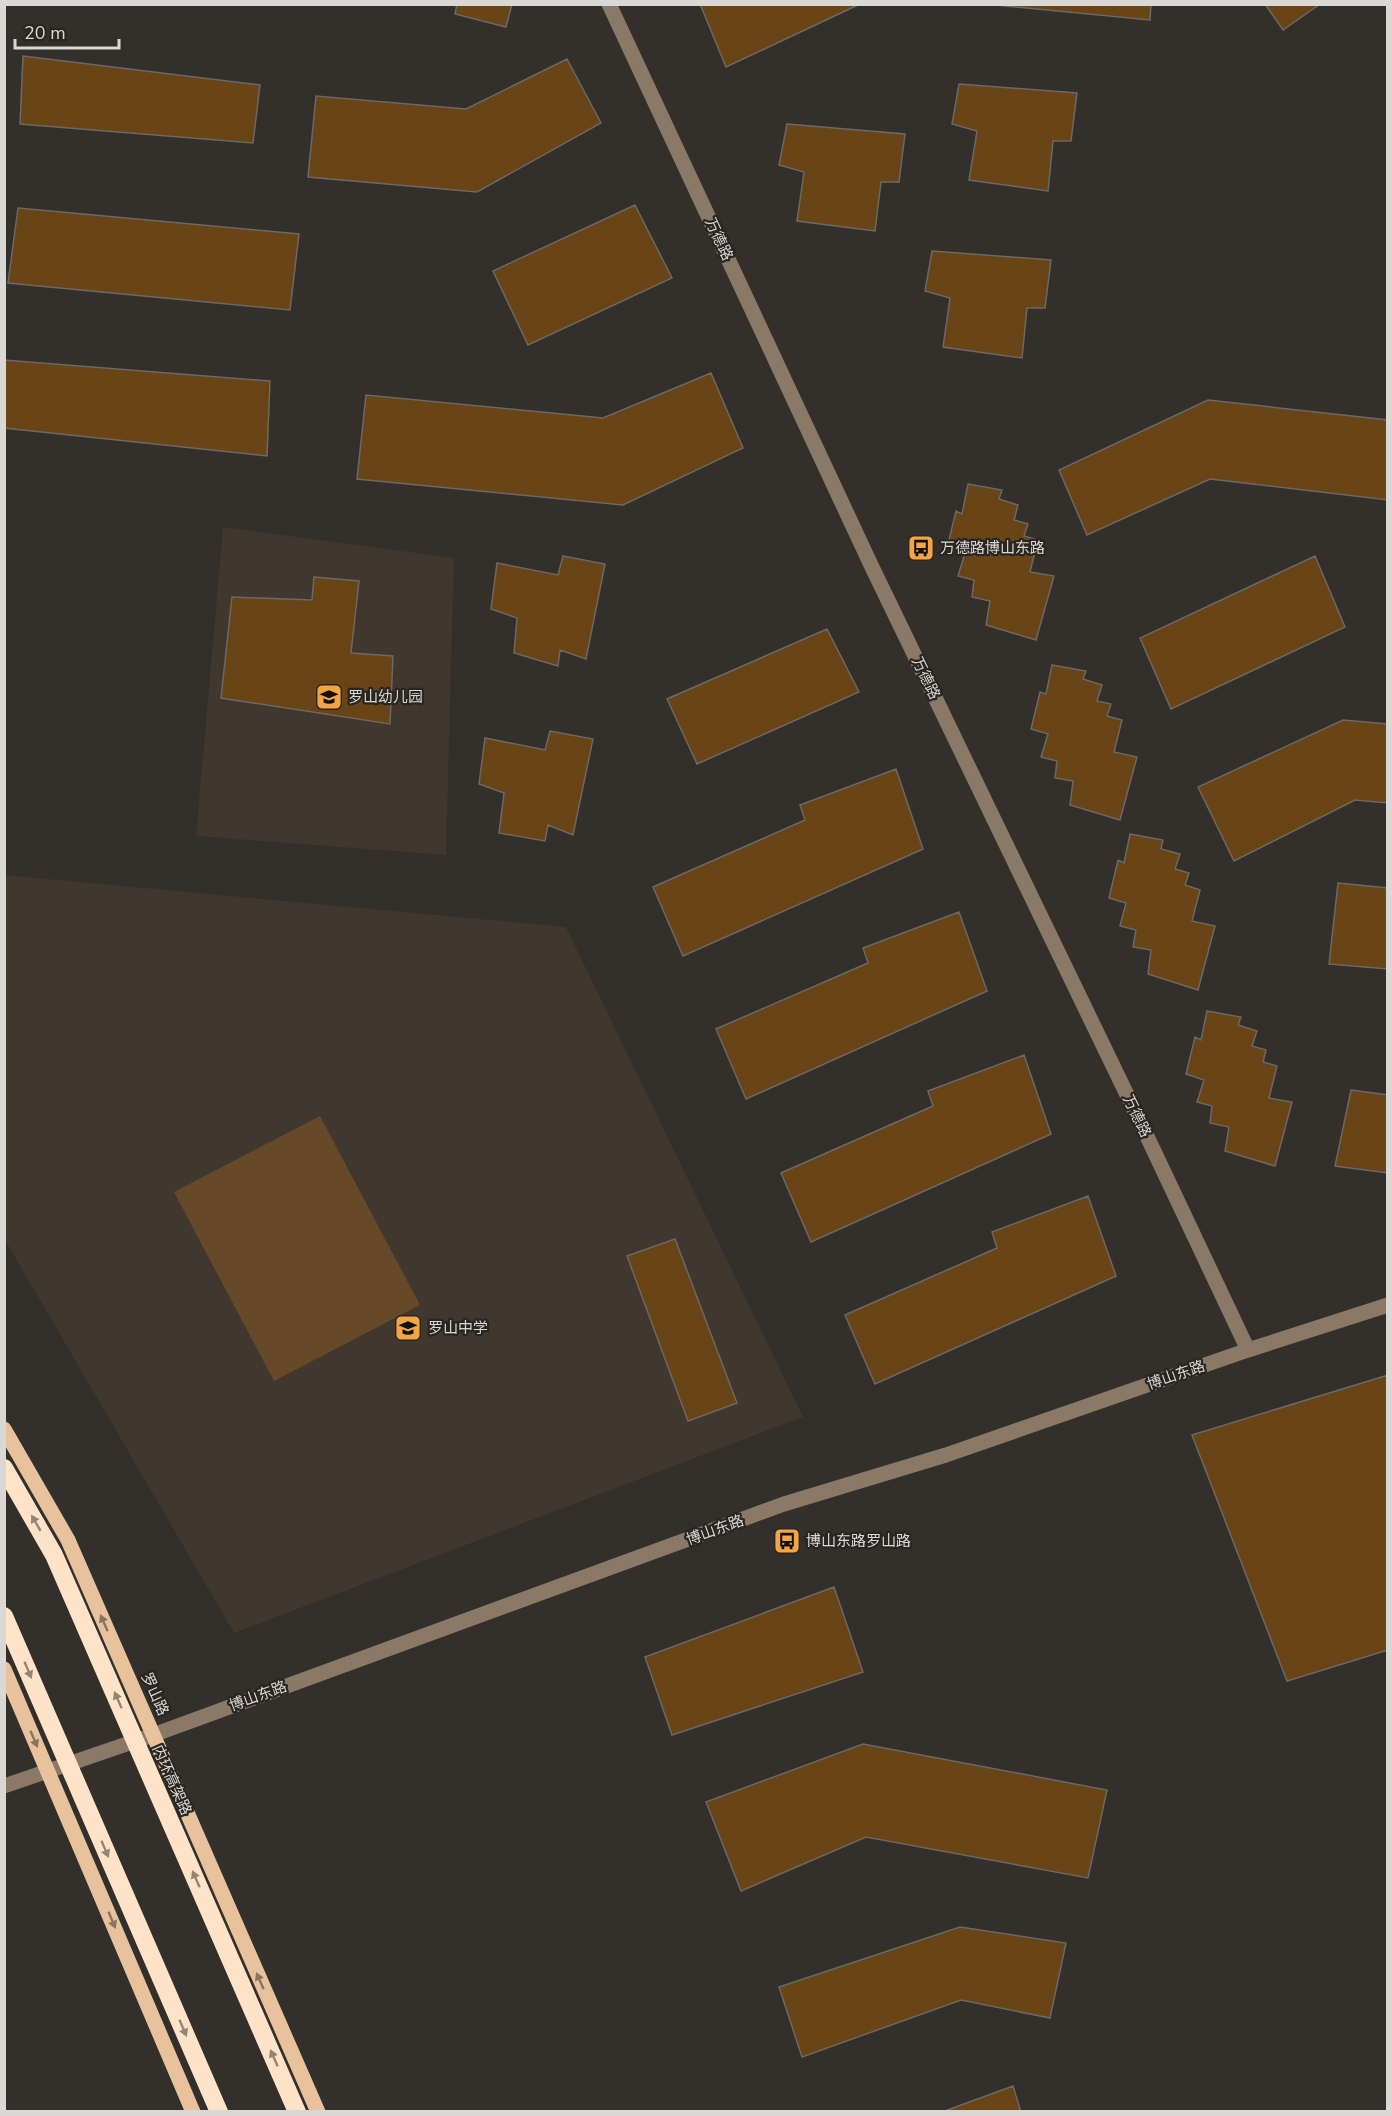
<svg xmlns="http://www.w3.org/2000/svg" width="1392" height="2116" font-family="'Nunito Sans','Noto Sans SC',sans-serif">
<rect width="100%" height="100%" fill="#332f2b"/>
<path fill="#40372e" d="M223,527l231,31 -8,297 -250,-19z
M4,875l562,52 237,490 -569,216 -229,-393z"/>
<path fill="#664929" d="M320,1116l100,189 -146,76 -100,-189z"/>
<path fill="#684417" stroke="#6d6864" stroke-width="1.5" d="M457,4h55l-6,23 -51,-13z
M700,4h160l-134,63z
M985,4h166l-1,16z
M1265,4h55l-37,26z
M23,56l237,29 -7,58 -233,-19z
M567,59l34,64 -124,69 -169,-15 8,-81 150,13z
M959,84l118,9 -6,48h-18l-5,50 -79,-11 8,-49 -25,-7z
M787,124l118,10 -6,48h-18l-6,49 -78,-10 7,-49 -25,-7z
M635,205l37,73 -144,67 -35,-74z
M18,208l281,26 -9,76 -282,-27z
M932,251l119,9 -6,48h-18l-5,50 -79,-11 7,-49 -25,-7z
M4,360l266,21 -3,75 -263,-28z
M711,373l32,75 -120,57 -266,-26 9,-84 237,23z
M1208,400l180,20v80l-178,-21 -123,56 -28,-65z
M968,484l34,6 -3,9 19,6 -4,15 14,4 -4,12 14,4 -8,32 24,4 -18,64 -50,-15 4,-24 -18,-4 2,-17 -16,-4 7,-23 -18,-5 9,-37 6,3z
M563,556l42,8 -19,95 -26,-9 -2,16 -44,-13 3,-35 -26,-9 6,-46 61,12z
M1315,556l30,71 -174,82 -31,-71z
M314,577l45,4 -8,72 42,3 -3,68 -169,-26 11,-101 80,3z
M827,629l32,63 -162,72 -30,-65z
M1052,665l34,6 -3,8 19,6 -5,16 14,3 -4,12 15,4 -8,32 23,5 -17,63 -50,-15 3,-24 -18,-3 2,-17 -16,-4 7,-23 -17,-5 9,-37 6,2z
M1343,720l45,4v79l-33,-3 -121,61 -36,-74z
M550,731l43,8 -20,96 -25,-10 -3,16 -46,-8 5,-40 -25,-9 6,-46 60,12z
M896,769l27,80 -240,107 -30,-69 152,-67 -5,-15z
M1130,834l33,6 -2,9 19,5 -5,15 14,4 -4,12 15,5 -8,31 23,5 -17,64 -50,-16 3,-24 -18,-3 3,-17 -16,-4 6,-23 -17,-5 9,-38 6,3z
M1338,883l50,5v81l-59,-5z
M959,912l28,79 -241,108 -30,-70 152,-66 -5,-15z
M1207,1011l34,6 -3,8 19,6 -5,15 14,4 -3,12 14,4 -8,32 23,4 -17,64 -50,-15 4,-24 -19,-4 2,-17 -15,-4 7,-22 -18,-6 9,-37 6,3z
M1024,1055l27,79 -240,108 -30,-69 152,-67 -5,-15z
M1351,1090l37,5v78l-53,-7z
M1088,1196l28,80 -241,108 -30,-69 152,-67 -5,-16z
M675,1239l62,164 -49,18 -61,-165z
M1388,1375v275l-101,31 -95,-246z
M834,1587l29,85 -191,63 -27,-78z
M863,1744l244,46 -19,88 -222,-41 -125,54 -35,-89z
M960,1927l106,16 -16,75 -89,-18 -159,57 -23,-70z
M1013,2086l8,26h-79z"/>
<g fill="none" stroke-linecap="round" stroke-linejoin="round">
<path stroke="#8b7967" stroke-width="15" d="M609,4l262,561 274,567 103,218
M4,1786l149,-51 631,-231 162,-49 302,-105 140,-45"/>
<path stroke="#e7c29c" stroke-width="15" d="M4,1429l64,111 250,572
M4,1669l189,443"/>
<path stroke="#fee3c8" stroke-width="18" d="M4,1468l50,87 243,557
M4,1616l215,496"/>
</g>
<defs><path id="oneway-solid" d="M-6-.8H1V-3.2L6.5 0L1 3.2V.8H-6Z" transform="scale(1.5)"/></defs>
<g fill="#948474">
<use href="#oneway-solid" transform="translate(36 1523) rotate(-120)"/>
<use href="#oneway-solid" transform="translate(28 1670) rotate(67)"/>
<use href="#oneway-solid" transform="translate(118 1700) rotate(-114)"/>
<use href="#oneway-solid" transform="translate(105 1849) rotate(67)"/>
<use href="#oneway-solid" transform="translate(196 1879) rotate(-114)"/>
<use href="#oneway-solid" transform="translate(183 2028) rotate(67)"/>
<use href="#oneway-solid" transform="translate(274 2058) rotate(-114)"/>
</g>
<g fill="#88745e">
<use href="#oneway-solid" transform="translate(104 1623) rotate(-114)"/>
<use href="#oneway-solid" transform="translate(34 1739) rotate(67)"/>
<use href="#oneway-solid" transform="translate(112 1920) rotate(67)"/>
<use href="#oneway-solid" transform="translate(260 1981) rotate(-114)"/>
</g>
<defs>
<symbol id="bus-square" viewBox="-11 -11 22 22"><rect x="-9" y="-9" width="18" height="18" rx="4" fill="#f4a443" stroke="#292521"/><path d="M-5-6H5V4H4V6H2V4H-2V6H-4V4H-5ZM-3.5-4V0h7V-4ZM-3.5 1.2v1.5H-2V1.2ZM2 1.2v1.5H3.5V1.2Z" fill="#111"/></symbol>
<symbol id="school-square" viewBox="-11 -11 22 22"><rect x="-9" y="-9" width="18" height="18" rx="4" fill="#f4a443" stroke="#292521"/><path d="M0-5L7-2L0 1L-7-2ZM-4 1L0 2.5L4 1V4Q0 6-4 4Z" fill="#111"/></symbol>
</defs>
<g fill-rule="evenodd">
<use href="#bus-square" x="906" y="533" width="30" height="30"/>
<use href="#school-square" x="314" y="682" width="30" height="30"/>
<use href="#school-square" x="393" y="1313" width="30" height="30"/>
<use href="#bus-square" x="772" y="1526" width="30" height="30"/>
</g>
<g text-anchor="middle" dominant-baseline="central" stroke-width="4.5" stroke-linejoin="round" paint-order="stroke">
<g font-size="15" fill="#dad8d5" stroke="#292521">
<text transform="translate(719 239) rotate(65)">万德路</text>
<text transform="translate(926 678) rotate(64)">万德路</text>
<text transform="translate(1137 1116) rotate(64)">万德路</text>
<text transform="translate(1176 1375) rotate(-19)">博山东路</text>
<text transform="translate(715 1530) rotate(-20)">博山东路</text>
<text transform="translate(155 1694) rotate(66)">罗山路</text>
<text transform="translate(258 1696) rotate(-20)">博山东路</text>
<text transform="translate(172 1780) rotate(66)">内环高架路</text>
</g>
<g font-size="15" fill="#dad8d5" stroke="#292521" text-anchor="start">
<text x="940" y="548">万德路博山东路</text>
<text x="348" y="697">罗山幼儿园</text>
<text x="428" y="1328">罗山中学</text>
<text x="806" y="1541">博山东路罗山路</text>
</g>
</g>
<rect width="1392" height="2116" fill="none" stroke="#dad8d5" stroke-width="12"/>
<path d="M15 39v9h104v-9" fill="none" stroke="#dad8d5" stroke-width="3"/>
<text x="24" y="39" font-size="18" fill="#dad8d5" stroke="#292521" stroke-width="4.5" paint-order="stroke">20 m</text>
</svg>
